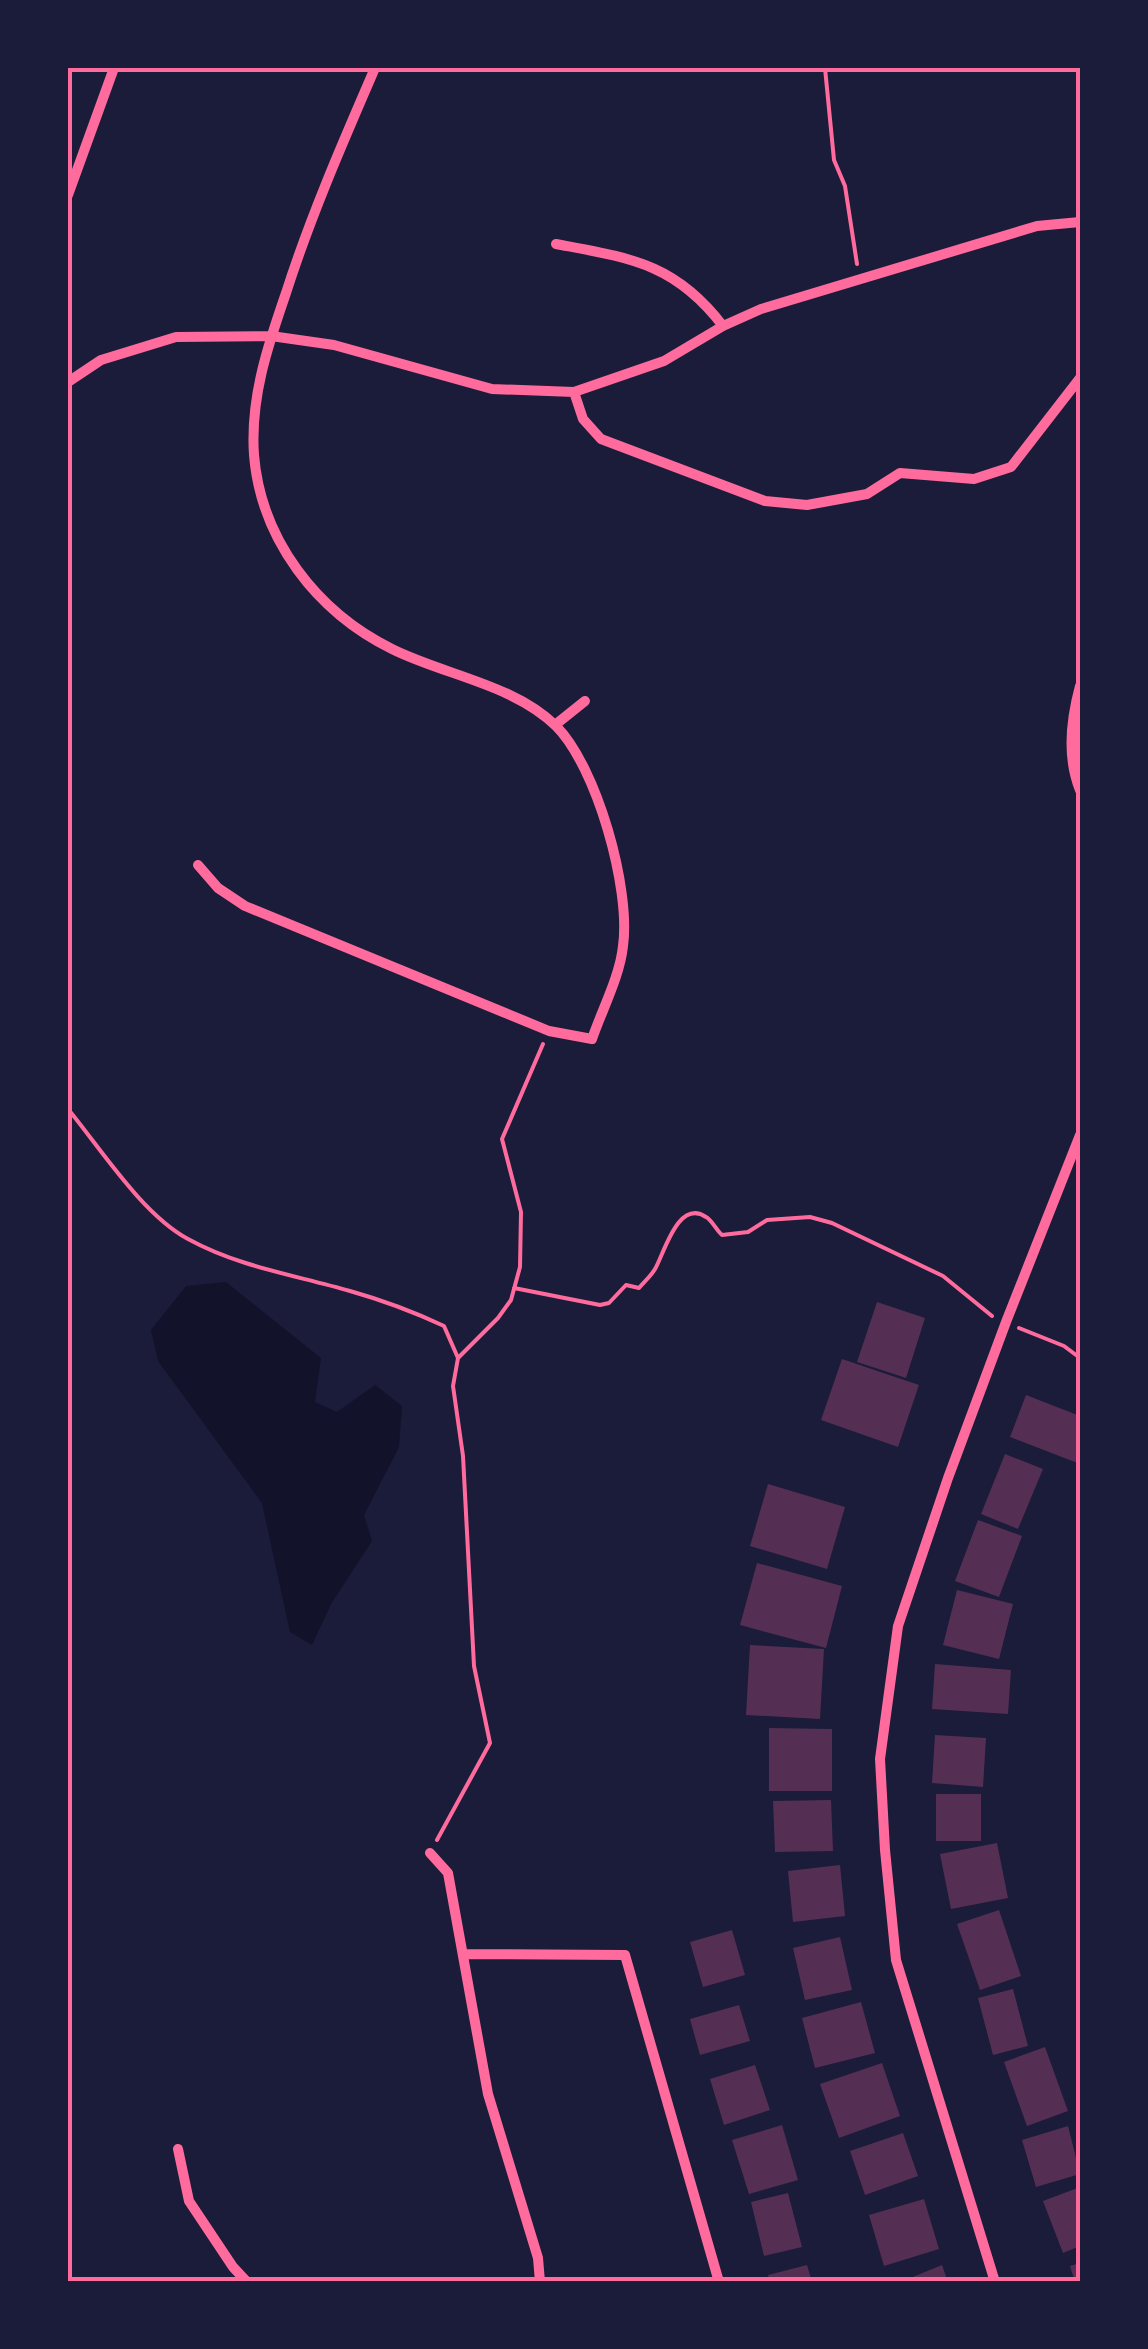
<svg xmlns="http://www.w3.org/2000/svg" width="1148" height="2349" font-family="Montserrat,sans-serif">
<rect width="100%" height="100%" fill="#1b1b3a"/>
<path fill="#12122b" d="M226,1282l95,76 -6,44 22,10 38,-27 27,21 -3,41 -35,68 8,26 -41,63 -19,41 -22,-13 -28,-129 -104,-142 -7,-31 35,-44z"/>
<path fill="#542f53" d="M877,1302l48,16 -19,60 -49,-16z
M842,1359l77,26 -21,62 -77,-27z
M1026,1395l54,21v48l-70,-27z
M1005,1454l38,15 -25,60 -37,-15z
M768,1484l77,23 -18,62 -77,-23z
M978,1520l44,16 -23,61 -44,-16z
M757,1563l85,23 -16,62 -86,-23z
M957,1590l56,14 -14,55 -56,-14z
M750,1645l74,4 -4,70 -74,-4z
M935,1664l76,6 -3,44 -76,-5z
M769,1728l63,1v62h-63z
M935,1735l51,3 -3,49 -51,-4z
M936,1794h45v47h-45z
M831,1800l2,51 -58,1 -2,-51z
M997,1843l11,55 -57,11 -11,-55z
M840,1865l5,51 -52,6 -5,-51z
M999,1910l22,66 -41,14 -23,-66z
M732,1930l13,45 -42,12 -13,-45z
M840,1937l12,53 -47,10 -12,-52z
M1013,1989l15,57 -35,9 -15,-57z
M861,2002l14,51 -60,15 -13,-50z
M739,2005l11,36 -50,14 -10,-36z
M1045,2047l23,64 -41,15 -23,-64z
M882,2063l18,53 -61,22 -19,-54z
M755,2065l15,45 -46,15 -14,-46z
M782,2125l16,55 -49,14 -17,-54z
M1068,2126l12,48 -44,13 -14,-47z
M903,2133l15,43 -53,19 -15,-44z
M1080,2187v59l-17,7 -20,-52z
M788,2193l14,54 -38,9 -13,-54z
M924,2199l15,50 -55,17 -15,-51z
M1080,2263v19h-5l-5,-16z
M807,2265l5,17h-42l-2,-7z
M942,2265l6,17h-45v-1z"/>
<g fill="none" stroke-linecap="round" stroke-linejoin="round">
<path stroke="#ff6b9d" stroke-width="4" d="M825,68l9,92 11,26 12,78
M68,1109c33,40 74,105 120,130 51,28 107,36 162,52 32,9 64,21 94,35l14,32
M514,1288l86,17 9,-2 17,-18 13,3c5,-6 12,-12 16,-19 9,-15 23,-71 51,-52 6,3 10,13 16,18l26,-3 19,-12 43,-3 22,6 111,53 49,40
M1019,1328l45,18 16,12
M437,1840l53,-97 -16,-77 -11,-210 -10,-70 5,-28 40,-40 13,-18 9,-33 1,-55 -19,-73 41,-95"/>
<path stroke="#ff6b9d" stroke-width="10" d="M68,195l46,-127
M556,244c74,14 119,19 167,82
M68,382l33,-22 75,-23 95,-1 63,9 158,44 82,3 90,-31 59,-35 38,-17 276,-83 43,-4
M574,392l9,27 18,20 164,62 42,4 60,-11 33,-21 74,6 37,-12 69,-89
M1080,686c-9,33 -13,72 0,104
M555,725l30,-24
M198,865l20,23 27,18 304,125 43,8c10,-29 28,-63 31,-93 8,-57 -26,-179 -67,-220 -43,-42 -112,-51 -164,-77 -75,-37 -131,-109 -138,-194 -4,-57 14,-110 32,-162 25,-78 57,-151 89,-225
M430,1853l18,20 40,221 50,164 2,24
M465,1954l160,1 94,327
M178,2149l11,52 44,66 14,15
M995,2282l-99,-322 -11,-110 -5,-91 18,-133 50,-148 58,-156 74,-187"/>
</g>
<rect width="1148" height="2349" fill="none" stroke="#1b1b3a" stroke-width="140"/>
<rect x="70" y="70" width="1008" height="2209" fill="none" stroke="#ff6b9d" stroke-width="4"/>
</svg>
